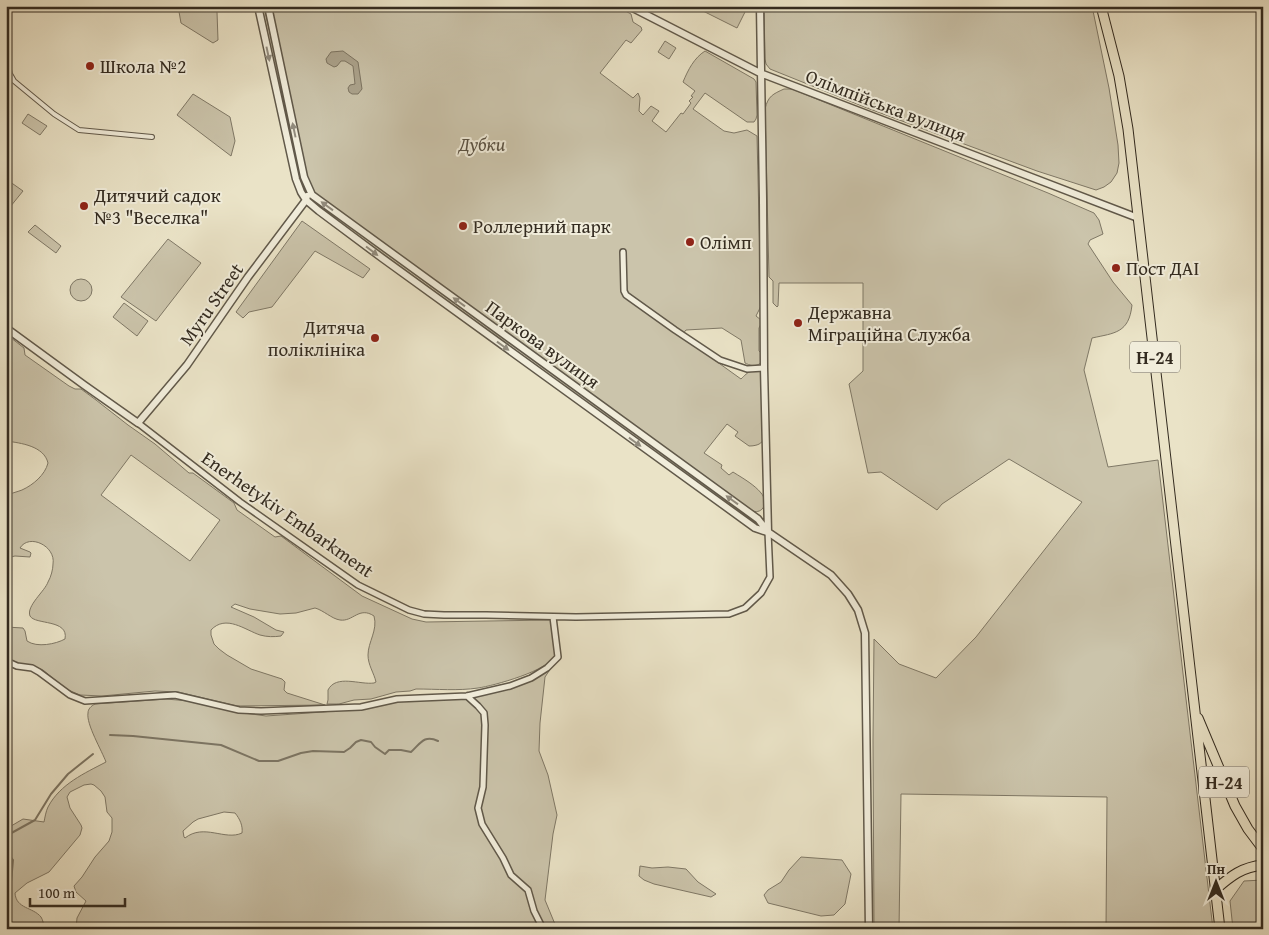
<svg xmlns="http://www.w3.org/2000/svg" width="1269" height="935" font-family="'Gentium Book Plus',serif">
<rect width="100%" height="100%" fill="#eae3c7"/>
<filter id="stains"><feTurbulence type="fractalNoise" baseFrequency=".004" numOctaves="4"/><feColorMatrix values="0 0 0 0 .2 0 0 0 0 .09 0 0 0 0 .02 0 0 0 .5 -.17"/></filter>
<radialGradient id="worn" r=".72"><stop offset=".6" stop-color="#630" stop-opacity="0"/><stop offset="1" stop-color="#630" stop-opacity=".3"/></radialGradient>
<path fill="#cbc4ab" stroke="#7f7866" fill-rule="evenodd" d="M178,6h29l10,6 1,28 -5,3 -32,-20z
M261,6h3l37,168 -3,1z
M269,6h347l15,8 2,8 8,5 1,3 -11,13 -5,-3 -26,33 33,25 5,-5 2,5 -1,13 4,4 8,-9 8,5 -7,10 14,11 15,-19 2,1 8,-11 -2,-2 4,-4 -2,-1 4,-5 -12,-9c5,-12 11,-24 22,-31l49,28 2,3 1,33 -1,4 -2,3h-7l-42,-29 -12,16 31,22 10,2 13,-3 10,6 4,170 -5,10 5,4v4l-2,4v23l4,4c-1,11 -8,13 -18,8l-4,-23 -19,-12 -36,2 -5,6 60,43c7,-7 12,-12 22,-6v67c-2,5 -9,6 -14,6l-14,-10 3,-4 -11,-8 -23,29 18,12 -1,3 8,7 4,-3c9,6 40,22 30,36 -3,4 -7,4 -11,3l-437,-318 -6,-10 -5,-14z
M703,6h41l3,2 -10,20 -36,-18z
M764,6h328l17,82 9,57 1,18 -2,10 -6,9 -7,5 -8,3 -59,-19 -170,-63 -97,-39 -4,-5 -1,-5z
M665,41l11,7 -7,11 -11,-7z
M784,89h8l256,104 46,20 5,7 4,14 -13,6 -2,4 25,38 19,23c-3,28 -17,28 -40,33l-8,32 24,97 50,-7 55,469h-107l1,-132 -206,-3 -2,135h-25l-1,-189 1,-101 25,25 37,14 40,-41 106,-135 -73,-43 -67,45 -5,6 -56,-38 -13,1 -19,-89 14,-13v-88h-84l-1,23 -1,1 -4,-4v-22l-4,-4 -4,-168c3,-13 8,-15 19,-20z
M193,94l37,23 5,24 -4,15 -54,-41z
M28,114l19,12 -7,9 -18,-12z
M6,179l17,12 -17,21z
M324,207l431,315 -1,2 -432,-315z
M302,221l68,48 -7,9 -48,-27 -43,56 -23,5 -6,6 -7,-6z
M35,225l26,21 -5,7 -28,-21z
M168,239l33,24 -45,58 -35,-24z
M70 290a11 11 0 1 1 22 0a11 11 0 1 1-22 0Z
M124,303l24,18 -11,15 -24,-19z
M6,334l18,14 1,7 44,31 6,3h6l15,11 32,25 27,19 34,29h4l41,30 3,7 38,27 6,-1 81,60 50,23 14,3 125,-2c1,8 5,28 4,35 -4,15 -62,31 -77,33 -20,3 -41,1 -62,1l-6,2 -14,1 -25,7 -17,1 -15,4h-12l1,-4v-10c8,-16 32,-5 46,-7l2,-1c-2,-9 -8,-17 -8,-27 0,-13 10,-25 6,-39 -15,-10 -21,6 -34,4 -8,-1 -17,-10 -25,-12l-19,5 -16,1 -30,-5 -15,-5 -4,3 23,10 22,13 8,2 -3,4c-7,1 -14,1 -21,-1 -15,-5 -34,-21 -49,-5v5l3,9 5,5 8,6 24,14 31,10 3,3 -1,8 3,3 38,12 -88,1 -59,-14 -23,-1 -53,5 -22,-1 -14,-6 -23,-19 -7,-3 -19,-4 -11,-5v-31l17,1 2,3 2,10c10,7 29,3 38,-2 4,-20 -30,-14 -35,-23 -4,-10 15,-25 18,-34 3,-5 5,-13 5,-18 3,-18 -24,-31 -33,-16l10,4 1,1 -1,4 -15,-1 -9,2v-62c5,-3 11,-4 16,-6 11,-5 23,-15 26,-27 -4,-17 -27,-20 -42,-22zM131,455l89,65 -30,41 -89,-66z
M553,665l-8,12 -5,46 -1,28 9,24 9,40 -4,19 -8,66 12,29h-481l1,-11 9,-17 -10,-9 -2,-6 8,-9 13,-20 14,-16 3,-9v-14l-5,-6 -2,-15 -4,-6 -7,-6 -3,-1 -7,1 -14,7 -3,5 3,11 11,17 1,3 -2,7 -31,37 -22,11 -12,10c1,16 18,14 26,24 2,3 3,8 3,12h-38l4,-4 1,-10 -5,-5v-81l17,-10 21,3c1,-5 2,-11 4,-15 12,-23 37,-34 58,-45 -4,-11 -20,-38 -18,-49 0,-4 3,-7 7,-9l71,-5 23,2 48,11 29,4 57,-4 38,-4 26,-6 68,-5 60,-13zM224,812l11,1c5,6 8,13 7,20 -17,8 -38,-10 -57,5l-1,-1 -1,-6 10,-9 5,-3z
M801,857l41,3 9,14 -6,30 -11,11 -13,1 -53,-13 -4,-8 4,-5 13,-8 8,-12z
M640,866l12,2 16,-1 18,2 12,13 18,12 -5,3 -57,-13 -10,-4 -5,-4z
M1263,880v49h-30l-3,-28 14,-20z"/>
<path fill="#aca48e" stroke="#7c7462" d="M343,51l15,11 4,27 -4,5h-6l-3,-2 -1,-4 2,-3 5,-1 -2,-18 -8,-5h-4l-4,5 -3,1 -7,-4 -1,-4 5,-7z"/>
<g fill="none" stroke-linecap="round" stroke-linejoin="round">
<path stroke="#7c7462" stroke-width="2" d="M110,735l23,1 88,9 38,16h19l23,-8 12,-2 31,1 6,-4 6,-6 5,-2 10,2 4,5 10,7 4,-4h12l10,2c9,-8 13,-18 27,-11
M6,836l29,-16 16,-26 17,-20 25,-20
M6,851l7,9 -4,45 -3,2"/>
<defs>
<path id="pedestrian" d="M6,57l4,17 4,7 40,33 25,16 73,7"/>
<path id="minor" d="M623,252l1,39 2,4 49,35 45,30 27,9 17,-1
M138,423l102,79 118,83 51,25 15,4 20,1h42l90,2 153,-3 16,-6 16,-15 9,-16 -2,-45
M6,661l11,5 15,2 7,4 31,23 15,6 90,-6 64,15 22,1 100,-4 36,-8 70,-3 43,-10 21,-8 16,-10 11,-11 -5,-40
M467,696l11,10 6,7 1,12 -2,62 -5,21 4,16 21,34 8,17 17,15 6,21 9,18"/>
<path id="tertiary" d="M258,6l38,173 5,13 5,8 13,11 63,47 373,270 12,4
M268,6l36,171 8,18 446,324 10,13 63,43 17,19 10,16 7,23 4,296
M629,6l131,67 378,145
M760,6l3,193 1,169 4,164
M6,328l78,57 54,38 49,-58 61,-88 58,-77 1,-4"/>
<path id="primary" d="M1101,6l18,70 9,53 92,800
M1198,718l37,88 13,23 15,20
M1216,889c15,-13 26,-22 47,-24"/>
</defs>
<use href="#pedestrian" stroke="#61594a" stroke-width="6"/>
<use href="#minor" stroke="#61594a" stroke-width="8"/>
<use href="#tertiary" stroke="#61594a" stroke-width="9"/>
<use href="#primary" stroke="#332b20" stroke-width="11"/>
<use href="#pedestrian" stroke="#f1eddb" stroke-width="4"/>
<use href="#minor" stroke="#f1eddb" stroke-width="5"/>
<use href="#tertiary" stroke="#f1eddb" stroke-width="6"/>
<use href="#primary" stroke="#eae3c7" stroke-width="9"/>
</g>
<defs><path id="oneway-solid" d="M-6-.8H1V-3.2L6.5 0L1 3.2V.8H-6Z" transform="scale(1.25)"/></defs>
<g fill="#928c7e">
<use href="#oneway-solid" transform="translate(268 54) rotate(78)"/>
<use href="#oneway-solid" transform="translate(294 130) rotate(-102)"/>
<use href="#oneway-solid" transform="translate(327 206) rotate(-144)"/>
<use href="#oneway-solid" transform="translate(372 251) rotate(37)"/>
<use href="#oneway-solid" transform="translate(459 302) rotate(-144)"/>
<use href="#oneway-solid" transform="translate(503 346) rotate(36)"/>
<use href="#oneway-solid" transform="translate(635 442) rotate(36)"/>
<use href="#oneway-solid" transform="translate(732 500) rotate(-144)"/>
</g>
<g fill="#8f2418" stroke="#f1eddb" stroke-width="2">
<circle cx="90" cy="66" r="5"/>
<circle cx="84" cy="206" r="5"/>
<circle cx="463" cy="226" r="5"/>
<circle cx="690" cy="242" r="5"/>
<circle cx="1116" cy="268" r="5"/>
<circle cx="798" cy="323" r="5"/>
<circle cx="375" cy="338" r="5"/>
</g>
<g text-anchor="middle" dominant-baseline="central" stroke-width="4" stroke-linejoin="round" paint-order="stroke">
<g fill="#f1eddb" stroke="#6c6558" stroke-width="1">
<rect x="1130" y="341.5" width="50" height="31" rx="4"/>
<rect x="1199" y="766.5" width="50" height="31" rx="4"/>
</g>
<g font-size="18" font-weight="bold" fill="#332b20">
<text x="1155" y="357">Н-24</text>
<text x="1224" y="782">Н-24</text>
</g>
<g font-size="19" fill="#332b20" stroke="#f1eddb" text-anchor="start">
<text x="100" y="66">Школа №2</text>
<text x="94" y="195">Дитячий садок<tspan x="94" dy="22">№3 "Веселка"</tspan></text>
<text x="473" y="226">Роллерний парк</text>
<text x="700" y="242">Олімп</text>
<text x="1126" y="268">Пост ДАІ</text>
<text x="808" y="312">Державна<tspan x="808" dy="22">Міграційна Служба</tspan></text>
<text x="365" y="327" text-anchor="end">Дитяча<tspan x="365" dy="22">поліклініка</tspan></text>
</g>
<g font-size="19" fill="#332b20" stroke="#f1eddb">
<text transform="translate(886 105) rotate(21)">Олімпійська вулиця</text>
<text transform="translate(211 304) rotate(-55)">Myru Street</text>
<text transform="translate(543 344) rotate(36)">Паркова вулиця</text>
<text transform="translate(288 514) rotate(35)">Enerhetykiv Embarkment</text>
</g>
<g font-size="19" font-style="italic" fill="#595143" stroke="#f1eddb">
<text x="482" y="144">Дубки</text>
</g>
</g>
<rect width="1269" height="935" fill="none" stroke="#eae3c7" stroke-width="25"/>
<rect x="8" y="8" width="1254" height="920" fill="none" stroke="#332b20" stroke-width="2.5"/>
<rect x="12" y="12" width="1244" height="910" fill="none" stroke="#332b20"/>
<g transform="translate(1216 882)" stroke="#f1eddb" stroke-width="4" paint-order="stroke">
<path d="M0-4L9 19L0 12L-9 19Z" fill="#332b20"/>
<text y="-8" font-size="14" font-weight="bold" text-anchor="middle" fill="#332b20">Пн</text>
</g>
<path d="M30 898v8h95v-8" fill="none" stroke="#332b20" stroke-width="2.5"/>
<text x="38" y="898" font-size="15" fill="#332b20" stroke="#f1eddb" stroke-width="4" paint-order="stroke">100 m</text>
<rect width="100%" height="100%" filter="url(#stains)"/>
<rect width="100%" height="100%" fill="url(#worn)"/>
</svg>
